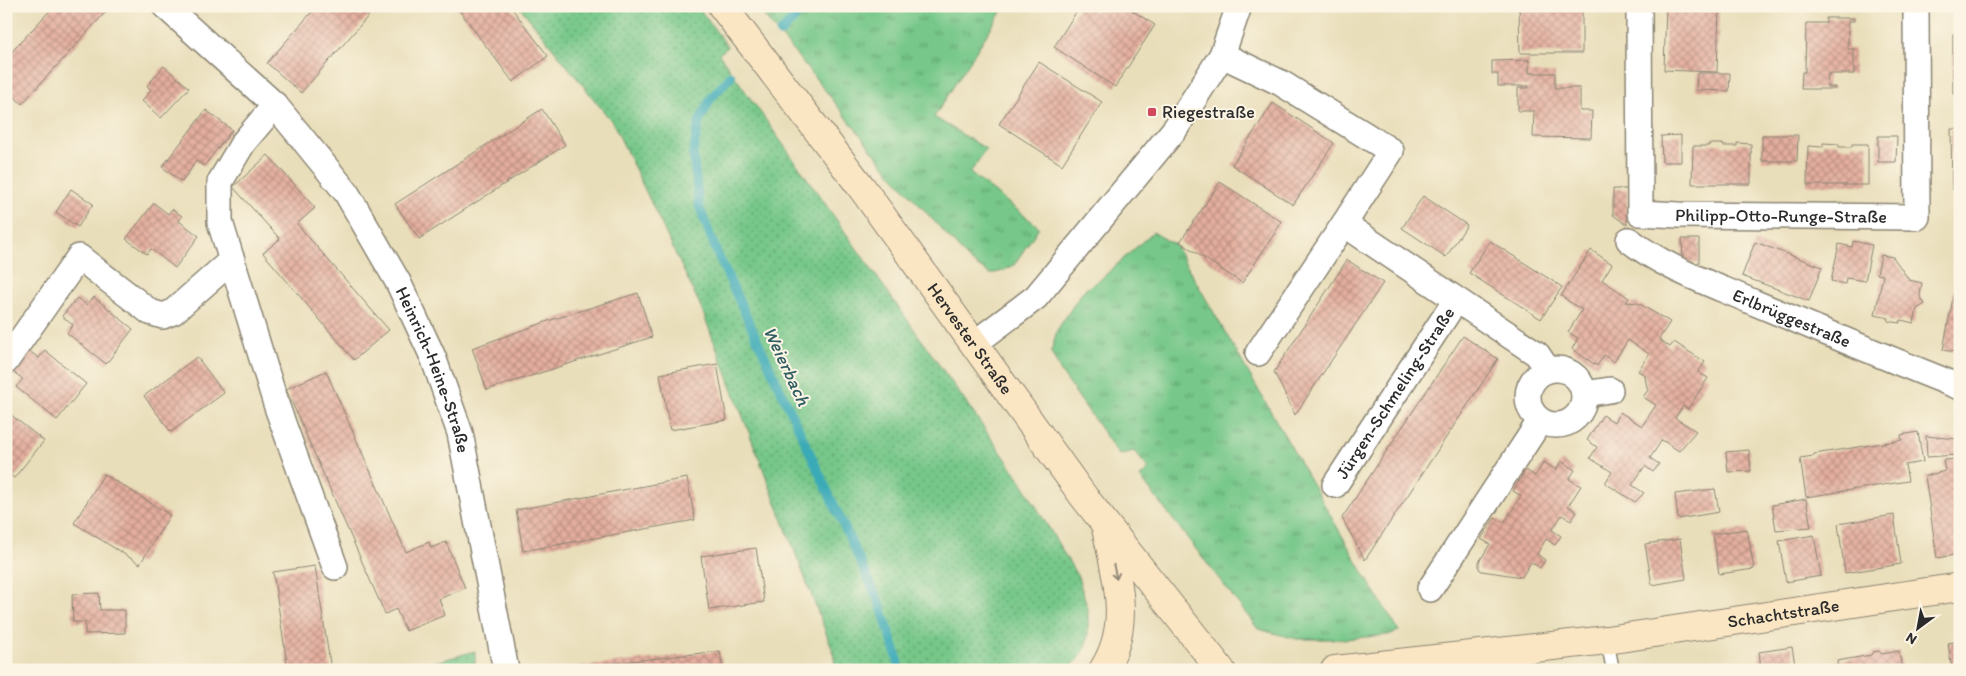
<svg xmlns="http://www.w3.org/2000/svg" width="1966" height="676" font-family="Itim,sans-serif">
<defs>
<pattern id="grass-tufts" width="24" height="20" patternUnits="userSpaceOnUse" patternTransform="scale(1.25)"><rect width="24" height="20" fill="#76c789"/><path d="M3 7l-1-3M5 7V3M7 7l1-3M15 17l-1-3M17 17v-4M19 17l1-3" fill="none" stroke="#61a270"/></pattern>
<pattern id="park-dots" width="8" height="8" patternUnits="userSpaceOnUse" patternTransform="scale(1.25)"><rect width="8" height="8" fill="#76c789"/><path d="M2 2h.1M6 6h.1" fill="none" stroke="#61a270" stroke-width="1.8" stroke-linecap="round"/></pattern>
<pattern id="building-cross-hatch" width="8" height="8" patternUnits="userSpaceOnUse" patternTransform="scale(1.25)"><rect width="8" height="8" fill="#e4ae9e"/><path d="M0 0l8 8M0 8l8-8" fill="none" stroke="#b98e81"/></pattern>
</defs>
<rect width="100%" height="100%" fill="#fcf5e5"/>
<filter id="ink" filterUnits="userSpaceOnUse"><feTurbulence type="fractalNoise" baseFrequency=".02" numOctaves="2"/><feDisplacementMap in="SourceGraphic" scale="10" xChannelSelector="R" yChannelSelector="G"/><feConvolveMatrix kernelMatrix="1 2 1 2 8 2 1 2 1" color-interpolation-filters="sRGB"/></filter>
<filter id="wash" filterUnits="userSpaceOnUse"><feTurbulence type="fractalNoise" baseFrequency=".0096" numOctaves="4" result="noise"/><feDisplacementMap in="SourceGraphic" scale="20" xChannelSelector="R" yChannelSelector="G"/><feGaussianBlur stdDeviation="1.12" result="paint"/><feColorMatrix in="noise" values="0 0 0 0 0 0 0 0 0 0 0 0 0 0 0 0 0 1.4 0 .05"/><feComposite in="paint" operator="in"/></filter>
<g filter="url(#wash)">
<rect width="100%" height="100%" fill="#e9deba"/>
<path fill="url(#grass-tufts)" stroke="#50795a" d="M759,6h246l-71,111 52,32 -16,24 69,54 -25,38 -11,6 -13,3 -20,-13 -83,-92 -70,-89 -53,-64z
M1153,232l22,13 196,341 28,45 -11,4 -44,4h-47l-39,-10 -118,-152 9,-8 -15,-18 -15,4 -58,-83 -10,-20 6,-22 26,-39 19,-13z"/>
<path fill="url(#park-dots)" stroke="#50795a" d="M519,6h178l31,41 -9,7 299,422 60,101 10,32v24l-2,14 -7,12 -13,11h-230l-3,-19 -133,-346 -87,-182z
M475,651v19h-68z"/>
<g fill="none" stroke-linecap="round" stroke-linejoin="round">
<path stroke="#3aaab7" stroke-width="9" d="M780,33l15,-15 5,-12
M731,76l-20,22 -12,24 -6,32 6,52 18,47 163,351 18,56 1,10"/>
</g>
<g id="blocks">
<path fill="url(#building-cross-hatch)" d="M54,6h57l-89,98 -16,-15v-31z
M317,6h60l-76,87 -34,-30z
M456,6h54l38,50 -35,26z
M1080,6h45l30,19 -40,62 -61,-40z
M1519,6h63v47h-62z
M1666,6h53l-2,66 -53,-2z
M1826,18h28v3h-6v28h6v25h-26l-1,13h8v2h-34l1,-17h3l1,-49h20z
M1953,34h7v60h-7z
M1529,60v13h26v15h25v23h12l-1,27 -58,-1 1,-26h-16v-23h11v-2h-31v-12h-6v-13z
M1039,62l63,40 -40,63 -63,-41z
M164,66l25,22 -28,30 -19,-17 9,-11 -4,-4z
M1697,73h33l-1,18 -33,-1z
M1273,103l61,40 -41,62 -61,-40z
M542,109l23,36 -146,94 -24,-35z
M206,110l26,20 -28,36 -8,-5 -14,21 -20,-15z
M1951,129h9v60h-8z
M1681,135v27h-19l-1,-26z
M1762,135h36l-1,26h-35z
M1878,136h19l-1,26h-18z
M1737,143l14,1v40h-59l1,-38h16l-1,-2h15v2h14z
M1823,143l16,1v3h13v-3h16v41h-61l1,-39 15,1z
M268,155l47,53 -18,16 92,106 -35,30 -91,-107 17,-14 -47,-52z
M1220,182l62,40 -40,61 -62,-41z
M71,189l22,15 -15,23 -22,-15z
M1613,189h14v36l-14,-10z
M1423,196l44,29 -21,32 -44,-29z
M154,203l14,11 4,-5 10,7 -3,5 20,15 -24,32 -24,-19 -4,5 -21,-15z
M1682,239h17v24h-16z
M1490,241l72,46 -21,32 -72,-46z
M1853,241l19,4 -7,36 -19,-3 -1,6 -14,-3 8,-37 13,3z
M1755,242l67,25 -13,34 -67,-25z
M1591,250l21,14 -10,16 27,18 -3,4 12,1 32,19 -11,17 11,8 4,-5 31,20 -7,10 10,6 -20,31 -5,-3 -8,12 21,13 -17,20 -17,-11 -12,18 9,6 -6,8 -8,-6 -13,19 12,8 -9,9 -30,-19 7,-11 -22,-14 7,-11 -10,-7 16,-25 11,7 6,-10 22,14 14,-21 -13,-8 5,-7 -2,-7 -1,-8 -7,-4 11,-17 -21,-14 -14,22 -10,-7 -7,11 -25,-17 6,-11 -10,-6 14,-22 -21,-14z
M1881,255l12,2 16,23 13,3 -2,13 5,8 -8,5 -3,14 -13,-3 -1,3 -12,-2 1,-3 -14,-3 8,-40 -6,-1z
M1347,260l36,23 -88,132 -21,-43z
M1956,282l4,1v70l-17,-3z
M638,293l14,44 -165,53 -15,-42 82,-29z
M94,297l39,32 -27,35 -39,-31 6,-8 -11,-9 15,-18 10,7z
M1463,336l35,23 -133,201 -23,-42z
M45,350l41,34 -29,36 -41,-33 7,-8 -11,-8 17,-20 10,7z
M197,357l27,36 -53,39 -27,-36z
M717,364l10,56 -57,10 -10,-56z
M326,371l80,181 23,-10 2,6 15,-6 19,46 -26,11 6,16 -39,16 -10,-22 -11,5 -99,-225z
M6,411l38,30 -30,37 -8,-6z
M1918,432l5,30 -18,3 3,16 -102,16 -6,-39 14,-2v-2l88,-14 -1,-5z
M1926,436l31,3 -1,16 -29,2z
M1749,450l2,21 -23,1 -2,-20z
M1960,459v95l-23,4 -12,-82 20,-5 -2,-11z
M1561,461l14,9 -6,9 12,7 -13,20 9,6 -6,9 -9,-6 -10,15 9,6 -6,9 -9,-6 -9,15 8,6 -5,8 -9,-6 -9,15 -40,-6 -3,-2v-7l11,-18 -9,-5 14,-21 9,5 8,-13 9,-14 -8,-5 13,-21 9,6 9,-14 12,8z
M104,474l66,41 -30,49 -66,-41z
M687,478l8,42 -172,31 -7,-41z
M1715,489l4,23 -41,7 -3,-25z
M1806,499l5,28 -35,3 -4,-25z
M1894,515l7,49 -56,9 -7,-49z
M1747,529l7,40 -35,5 -6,-40z
M1814,535l7,41 -35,6 -7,-41z
M1680,539l6,40 -34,6 -7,-41z
M756,548l8,54 -55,8 -8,-54z
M315,566l16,104h-43l-15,-98z
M99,593l1,17h25v23l-40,1v-12h-12l-1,-28z
M1960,641v29h-8l-4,-27z
M1792,647l4,23h-35l-2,-18z
M720,651l3,19h-153v-2z
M1879,651l3,3 17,-3 3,19h-64l-1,-9 34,-6 2,-3z"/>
</g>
</g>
<g filter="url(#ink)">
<use href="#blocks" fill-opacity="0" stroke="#8a8472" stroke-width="1"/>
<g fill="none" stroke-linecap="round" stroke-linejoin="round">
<defs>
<path id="lane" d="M1607,640l6,30"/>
<g id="street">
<path id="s1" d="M165,6l110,99 71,87 52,90 35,75 27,76 46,237"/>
<path id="s2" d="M1639,6l1,207 39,2 238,2 -1,-211"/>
<path d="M1222,55l59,28 110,68 -47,73 193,130 11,16"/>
<path d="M275,105l-32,38 -23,39v40l57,185 58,160"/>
<path id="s3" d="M1629,240c37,29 83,44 126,63 68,28 136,57 205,84"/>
<path d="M975,343l61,-46 139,-168 47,-74 17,-49"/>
<path d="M1258,353l86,-129"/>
<path d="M6,361l73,-104 71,55 13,4 10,-4 59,-52"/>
<circle cx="1556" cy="397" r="28"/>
<path d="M1584,394l26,-4"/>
<path id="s4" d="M1335,485l121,-185"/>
<path d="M1430,589l110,-168"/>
</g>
<g id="secondary">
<path id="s5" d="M722,6l140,182 222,309 137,173"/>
<path d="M1103,670c30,-46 13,-94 3,-142"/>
<path id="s6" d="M1335,670l272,-30 353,-53"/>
</g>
</defs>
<use href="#lane" stroke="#8a8472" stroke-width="15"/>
<use href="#street" stroke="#8a8472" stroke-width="28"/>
<use href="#secondary" stroke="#8a8472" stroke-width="30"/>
<use href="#lane" stroke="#fff" stroke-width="12"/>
<use href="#street" stroke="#fff" stroke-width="25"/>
<use href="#secondary" stroke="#fbe6c4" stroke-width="28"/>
</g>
<defs><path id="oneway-shaft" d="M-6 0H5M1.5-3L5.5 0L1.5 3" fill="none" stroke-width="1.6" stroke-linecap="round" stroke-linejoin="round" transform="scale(1.25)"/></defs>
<use stroke="#938878" href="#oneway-shaft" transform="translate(1115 572) rotate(78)"/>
</g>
<rect fill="#d1495b" stroke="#fcf5e5" stroke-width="2" x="1147" y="107" width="10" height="10" rx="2.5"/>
<g text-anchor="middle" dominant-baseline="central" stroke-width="4" stroke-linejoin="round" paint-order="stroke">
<g font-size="18" fill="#2b2b2b" stroke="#fcf5e5" text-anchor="start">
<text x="1162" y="112">Riegestraße</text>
</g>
<g font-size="18" fill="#2b2b2b" stroke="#fcf5e5">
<text stroke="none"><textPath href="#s2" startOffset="348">Philipp-Otto-Runge-Straße</textPath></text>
<text stroke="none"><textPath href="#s3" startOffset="181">Erlbrüggestraße</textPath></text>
<text stroke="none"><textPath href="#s5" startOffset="415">Hervester Straße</textPath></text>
<text stroke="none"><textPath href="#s1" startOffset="459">Heinrich-Heine-Straße</textPath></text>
<text stroke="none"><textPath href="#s4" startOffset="110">Jürgen-Schmeling-Straße</textPath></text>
<text stroke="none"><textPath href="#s6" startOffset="452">Schachtstraße</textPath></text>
</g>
<g font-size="19" font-style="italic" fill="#315e63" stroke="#fcf5e5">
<text transform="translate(787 366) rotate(65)">Weierbach</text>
</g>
</g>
<rect width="1966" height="676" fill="none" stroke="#fcf5e5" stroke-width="25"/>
<g transform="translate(1918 628) rotate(212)" stroke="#fcf5e5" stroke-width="4" paint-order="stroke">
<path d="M0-4L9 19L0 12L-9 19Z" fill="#2b2b2b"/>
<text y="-8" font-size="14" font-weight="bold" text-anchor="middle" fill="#2b2b2b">N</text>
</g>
</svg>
